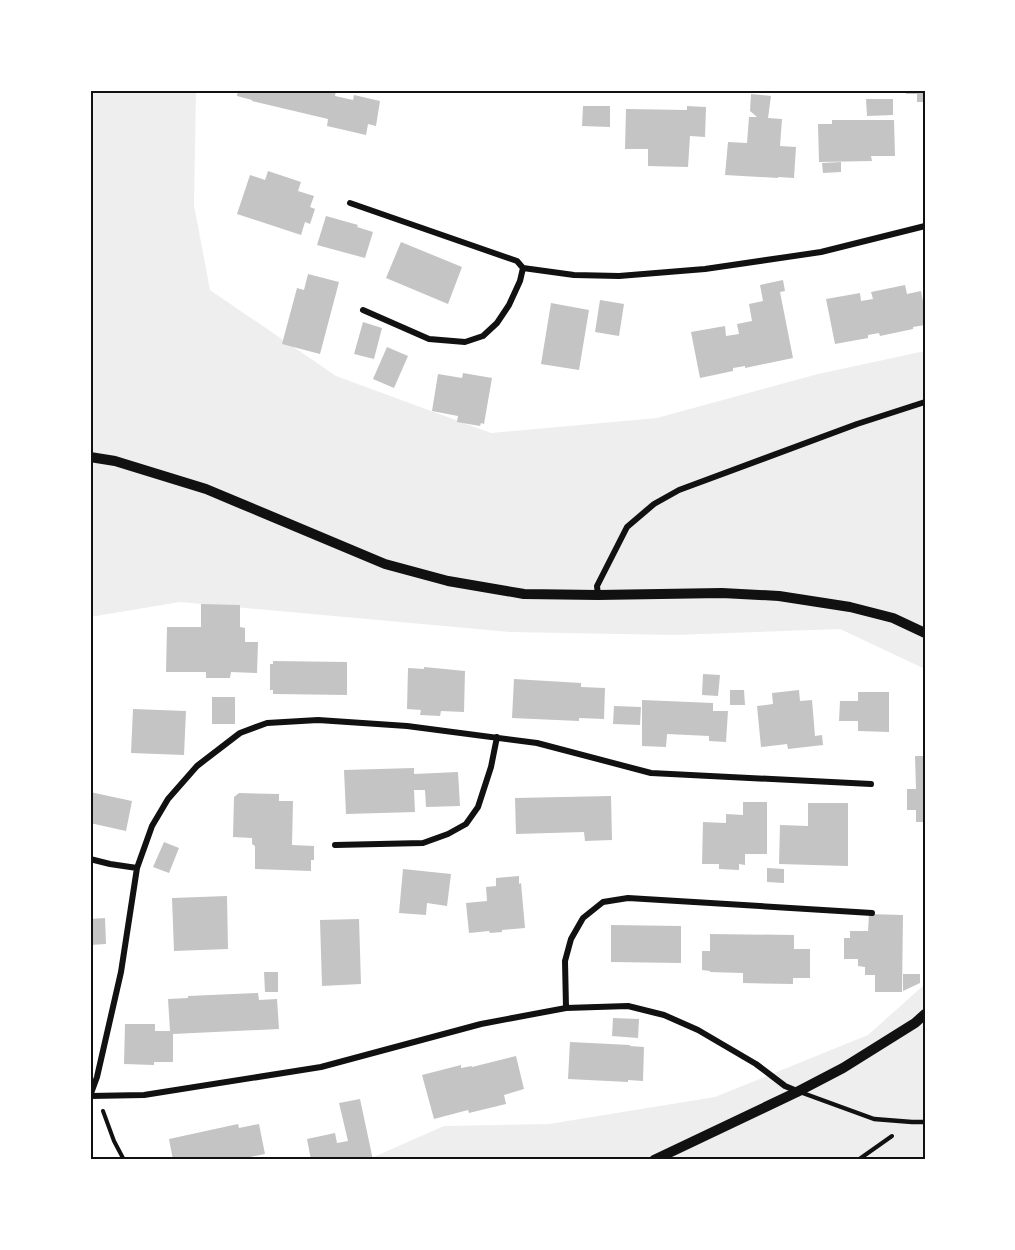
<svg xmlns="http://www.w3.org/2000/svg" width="1015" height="1250" font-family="'Noto Sans',sans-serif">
<rect width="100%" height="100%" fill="#fff"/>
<path fill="#eee" d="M90,90h106l-2,115 16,85 126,86 155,57 166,-15 161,-44 107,-23v318l-85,-40 -165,6 -165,-3 -330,-30 -90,15z
M925,984v176h-558l77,-34 105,-2 166,-27 153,-62z"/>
<path fill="#c4c4c4" d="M238,90h98l-1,6 18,4 1,-5 26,6 -4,25 -8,-2 -2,11 -39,-9 1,-7 -76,-18v-1l-15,-4z
M906,90h19v12h-8v-8h-11z
M751,94l20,2 -3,22 14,1 -2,27 16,1 -2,31 -16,-1v1l-53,-3 3,-33 19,1 2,-26h8l-7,-6z
M866,99h27v16l-26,1z
M583,106h27v21l-28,-1z
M687,106l19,1 -1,30 -15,-1 -2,31 -40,-1v-17h-23l1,-40 61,1z
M832,120h62l1,36h-24l1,5 -53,1 -1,-38h14z
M841,162v10l-18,1 -1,-10z
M268,171l33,11 -3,9 16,5 -4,11 5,2 -5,15 -5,-2 -4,13 -64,-21 13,-39 15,5z
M326,216l32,9 -1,2 16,5 -8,26 -48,-13z
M401,242l61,25 -14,37 -62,-26z
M308,274l31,8 -19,72 -38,-10 15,-56 7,2z
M783,280l2,11 -5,1 13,66 -48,10v-2l-12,2v3l-33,7 -9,-46 34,-6 1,10 13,-2 -2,-10 15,-3 -3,-17 14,-3 -3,-16z
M905,285l2,9 14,-3 4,21v13l-12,2v2l-33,7 -1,-3 -11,2v3l-33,6 -9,-45 34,-6 1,8 12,-2 -2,-7z
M600,300l24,4 -5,32 -24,-4z
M551,303l38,7 -10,60 -38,-6z
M363,322l19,6 -8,31 -20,-5z
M387,347l21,9 -14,32 -21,-9z
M463,373l29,5 -8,46 -3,-1 -1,3 -23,-4 1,-6 -26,-5 6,-37 24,4z
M201,604l39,1v22l5,1v14h13l-1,31 -26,-1 -1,6h-24v-6h-40l1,-45h34z
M273,661l74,1v33l-74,-1v-4h-3v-26h3z
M424,667l41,4 -1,41 -23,-1 -1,5 -20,-1 1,-5 -14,-1 1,-41 16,1z
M703,674l17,1 -2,21 -16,-1z
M514,679l67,4v4l24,1 -1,31 -25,-1v3l-67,-3z
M730,690h14l1,15h-15z
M799,690l1,11 12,-1 3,36 7,-1 1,10 -35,4 -1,-5 -26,3 -4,-41 16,-2 -1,-11z
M858,692h31v40l-31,-1v-10h-19l1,-20h18z
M212,697h23v27h-23z
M642,700l71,3v8h15l-2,31 -17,-1v-5l-42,-2 -1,13 -24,-1z
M614,706l27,1 -1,18 -27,-1z
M133,709l53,2 -2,44 -53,-2z
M90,729h3l-1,37h-2z
M915,756h10v66h-9v-12h-9v-21h9z
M414,768v6l44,-2 2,34 -34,1 -1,-17h-11l1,22 -69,2 -2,-44z
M90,792l42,9 -6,30 -36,-8z
M239,793l40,1v7h14l-1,44 22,1v14h-3v11l-56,-2v-23l-3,-2v-6l-19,-1 1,-40z
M611,796l1,44 -27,1 -1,-9 -68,2 -1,-36z
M743,802h24v52h-22v11l-6,-1v6l-20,-1v-5h-17l1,-42 23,1v-9l17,1z
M808,803h40v63l-69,-2 1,-39 28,1z
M164,842l15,6 -10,25 -16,-6z
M767,868l17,1v14l-17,-1z
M403,869l48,5 -4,32 -20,-3 -1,12 -27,-2z
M519,876v8l2,-1 4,45 -23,2v2l-12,1 -1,-2 -20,2 -3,-30 21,-2 -1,-14 10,-1v-8z
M227,896l1,53 -54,2 -2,-53z
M869,914l34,1 -1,77h-27v-17h-10v-8l-7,-1v-7h-14v-21h6v-7h18z
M105,918l1,26 -16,1v-26z
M359,919l2,65 -39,2 -2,-66z
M611,925l70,1v37l-70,-1z
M710,934l84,1v14h16v29h-17v6l-50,-1v-10l-33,-1v-1l-8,-1v-19h8z
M264,972h14v20h-13z
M903,974h17v9l-17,8z
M258,993l1,7 18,-1 2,30 -106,5v28h-19v3l-30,-1 1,-40h30v7h15l-2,-32 20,-1v-2z
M613,1018l26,1 -1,19 -26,-2z
M570,1042l60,3v1l14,1 -1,34 -15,-1v2l-60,-3z
M516,1056l8,33 -20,6 2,9 -37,9 -1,-3 -34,9 -12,-44 39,-10v3l11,-2v1z
M360,1099l13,61h-62l-4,-21 28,-6 2,10 11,-2 -9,-38z
M238,1124l1,4 20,-4 6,30 -20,4 1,2h-73l-4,-21z"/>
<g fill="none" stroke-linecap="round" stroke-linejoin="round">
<path stroke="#111" stroke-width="4" d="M103,1111l11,30 10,19
M858,1160l34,-24"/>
<path stroke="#111" stroke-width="4.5" d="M800,1092l74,27 38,3h13"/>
<path stroke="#111" stroke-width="6" d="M350,203l167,58 6,7 51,7 45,1 86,-7 116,-17 104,-26
M363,310l66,29 36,3 18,-6 14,-13 12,-18 11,-24 3,-13
M598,595l-1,-9 30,-59 27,-23 25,-14 178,-66 68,-22
M335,845l88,-2 25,-9 18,-10 12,-17 13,-40 6,-30
M90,859l20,5 27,4
M566,1008l-1,-47 6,-22 12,-21 20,-16 25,-4 244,15
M90,1096l7,-19 24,-105 16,-104 15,-42 16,-27 29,-33 43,-33 27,-10 51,-3 89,6 130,17 114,30 220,11
M90,1096l54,-1 177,-28 160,-43 85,-16 62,-2 36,9 34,15 58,34 29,22 12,5"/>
<path stroke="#111" stroke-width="10" d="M90,457l25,4 91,28 179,75 63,17 76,13 74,1 124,-2 57,3 71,11 43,11 32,15
M654,1160l143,-68 46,-24 72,-45 10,-9"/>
</g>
<rect width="1015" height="1250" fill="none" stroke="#ffffff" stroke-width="183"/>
<rect x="92" y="92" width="832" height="1066" fill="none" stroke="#111" stroke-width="2"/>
</svg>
